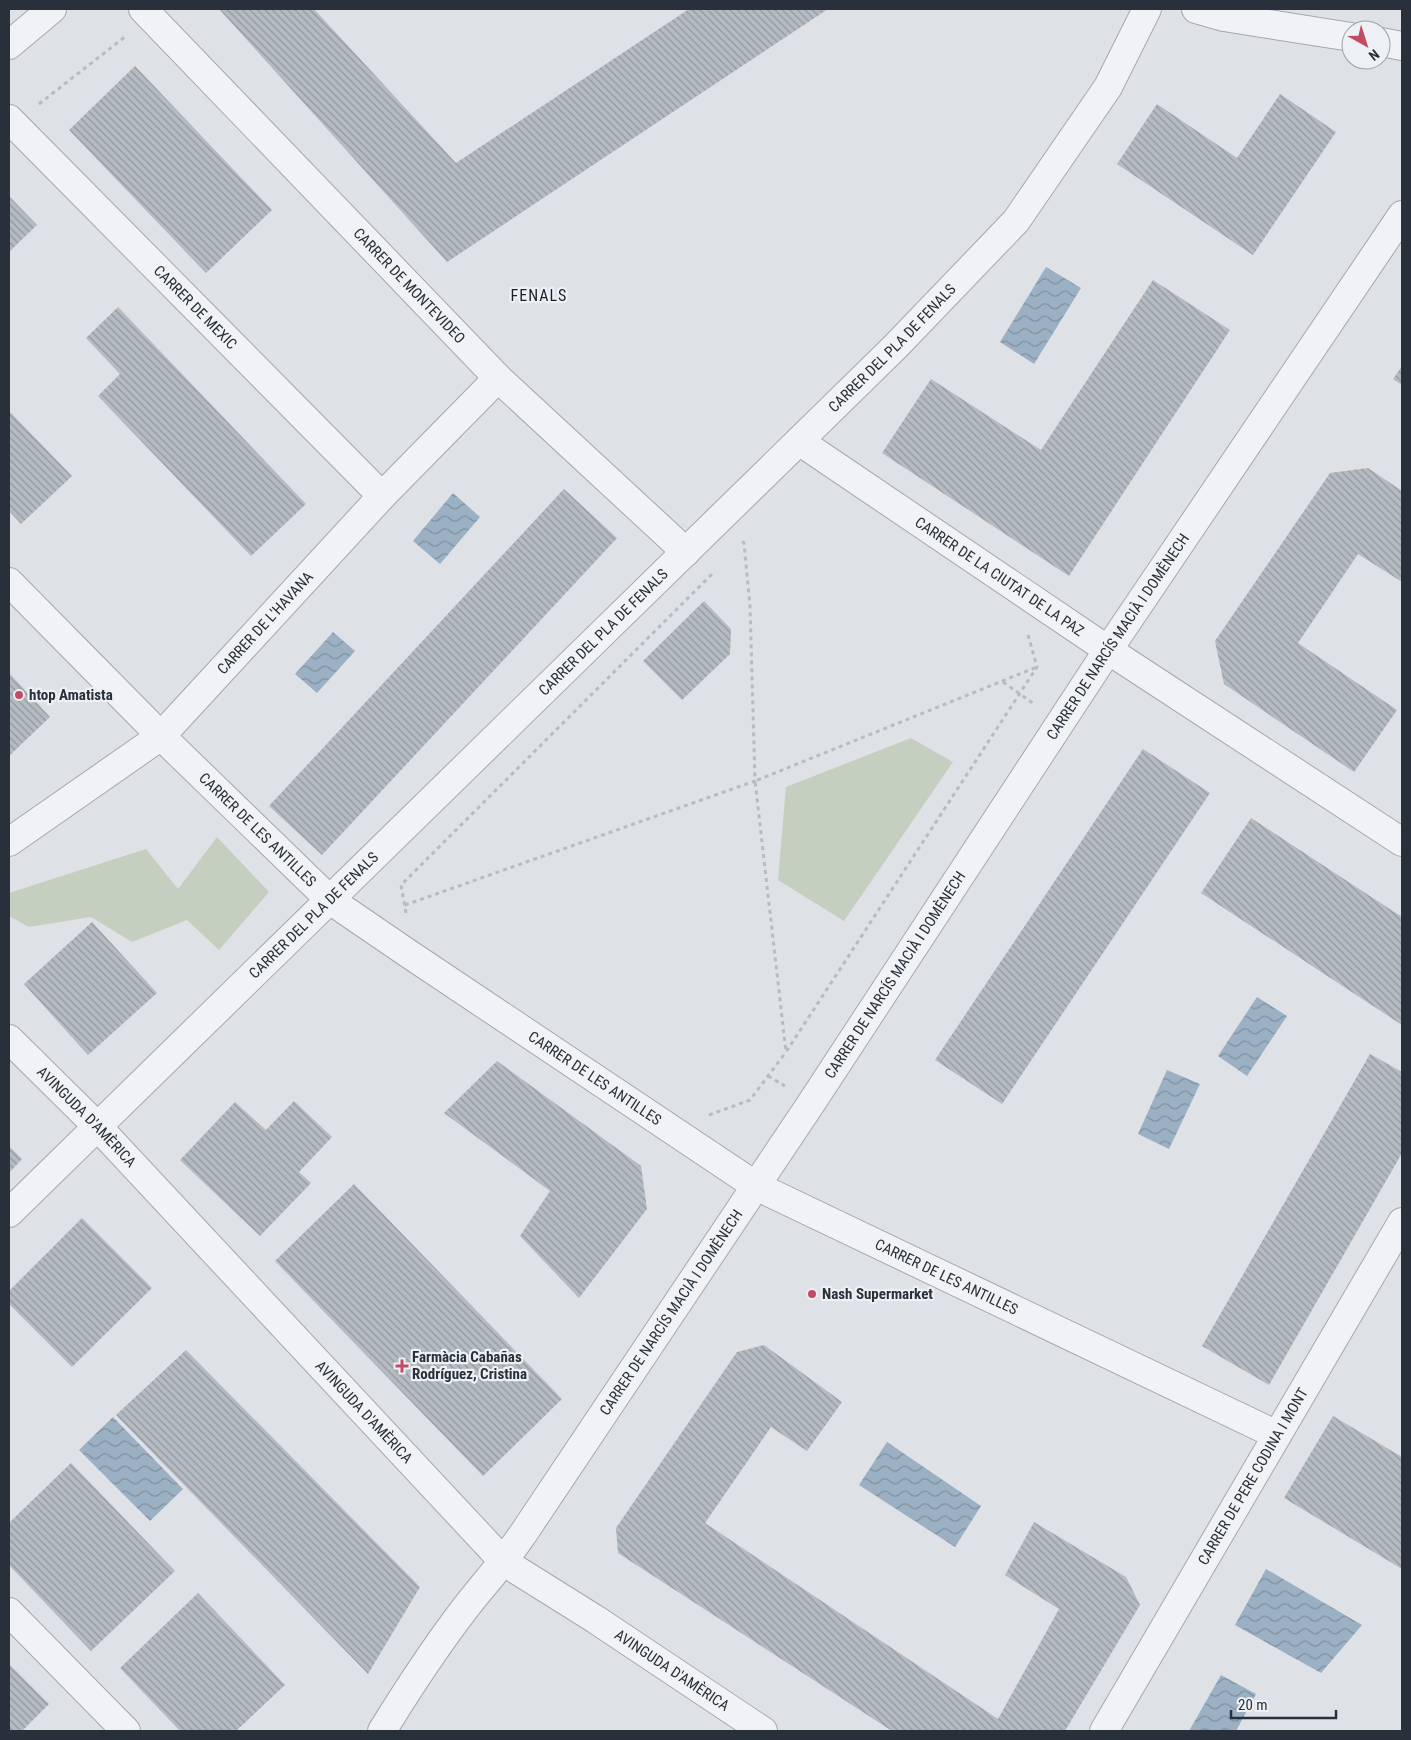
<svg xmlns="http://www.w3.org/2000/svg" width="1411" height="1740" font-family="'Roboto Condensed',sans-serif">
<defs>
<pattern id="water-waves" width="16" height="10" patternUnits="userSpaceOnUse" patternTransform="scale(1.25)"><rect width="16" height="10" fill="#9bb1c3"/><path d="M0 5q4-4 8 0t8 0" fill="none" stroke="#7e90a0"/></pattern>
<pattern id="building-back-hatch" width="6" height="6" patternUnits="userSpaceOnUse" patternTransform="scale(1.25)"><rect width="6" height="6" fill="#b5bbc2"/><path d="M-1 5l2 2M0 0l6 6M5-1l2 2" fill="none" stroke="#93989f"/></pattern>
</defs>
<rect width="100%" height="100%" fill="#dee1e6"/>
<path fill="#c4cfbf" d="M911,738l42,24 -109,159 -66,-41 8,-93z
M217,837l52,55 -50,58 -32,-30 -55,22 -41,-25 -62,10 -20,-11v-23l137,-44 32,40z"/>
<path fill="url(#water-waves)" d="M1046,267l35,21 -47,76 -34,-22z
M453,493l27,24 -40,47 -27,-23z
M333,632l22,19 -38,42 -22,-19z
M1257,997l30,19 -40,60 -29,-20z
M1167,1070l33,14 -31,65 -31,-15z
M113,1417l70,72 -33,32 -71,-71z
M887,1442l94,64 -26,41 -96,-62z
M1266,1569l96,56 -41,48 -86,-48z
M1221,1675l35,19 -20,37h-47z"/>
<path fill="url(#building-back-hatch)" d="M219,9h95l142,154 233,-154h139l-381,253z
M135,66l137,144 -66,63 -137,-143z
M1280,94l56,38 -83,123 -136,-91 40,-60 80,54z
M9,196l28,29 -28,27z
M1153,280l77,50 -161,246 -187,-123 49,-74 110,71z
M118,307l188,197 -55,52 -153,-160 22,-22 -34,-36z
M1402,366v19l-9,-6z
M9,411l63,65 -51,48 -12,-13z
M1368,468l34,23v91l-44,-28 -60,89 99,67 -43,62 -130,-88 -9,-43 115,-168z
M564,489l53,49 -295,317 -53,-49z
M704,601l27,28 -1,25 -48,46 -39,-39z
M9,673l41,44 -41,39z
M1143,749l67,44 -208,311 -67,-44z
M1251,818l151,99v108l-201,-132z
M92,922l65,71 -69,62 -64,-71z
M1370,1054l32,18v81l-133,232 -67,-39z
M497,1061l144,105 6,43 -68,89 -59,-62 30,-45 -106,-78z
M294,1101l38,36 -33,35 12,11 -51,53 -80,-76 55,-58 31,28z
M9,1146l13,13 -13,14z
M354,1184l208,215 -79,77 -208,-215z
M82,1218l70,70 -80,79 -63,-63v-13z
M764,1345l78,57 -35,49 -36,-24 -66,96 293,196 61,-110 -54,-34 29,-53 92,55 14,28 -75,126h-173l-274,-178 -2,-25 121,-176z
M186,1350l234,237 -52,87 -252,-259z
M1333,1416l69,41v112l-118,-71z
M71,1463l104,108 -84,80 -82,-86v-42z
M198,1593l87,92 -49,46h-56l-60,-63z
M9,1664l40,40 -27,27h-13z"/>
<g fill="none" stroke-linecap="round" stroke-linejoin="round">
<defs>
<g id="minor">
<path id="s1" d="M143,9l355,369 188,174"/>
<path d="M1196,9l28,8 127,20"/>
<path d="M1381,42l21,4"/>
<path d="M9,45l43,-36"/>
<path id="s2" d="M9,119l373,377"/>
<path id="s3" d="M799,441l309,209 294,192"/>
<path id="s4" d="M9,582l152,154 169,164 79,54 347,232 521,249"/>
<path id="s5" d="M9,842l152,-106 221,-240 116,-118"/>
<path id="s6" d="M9,1039l88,87 407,436 91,57 168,112"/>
<path id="s7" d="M9,1213l790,-772 97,-95 120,-125 92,-134 39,-78"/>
<path d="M9,1612l117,119"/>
<path id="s8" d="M382,1731c29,-47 60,-95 96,-139 17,-20 32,-39 47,-61l287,-429 296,-452 294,-435"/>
<path id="s9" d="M1104,1731l298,-509"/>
</g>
</defs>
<use href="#minor" stroke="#a4a8af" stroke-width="30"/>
<path stroke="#b8bcc1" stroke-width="3" stroke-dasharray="4 4" stroke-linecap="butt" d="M39,104l87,-68
M1028,635l9,32 -251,385 -31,-271 282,-114
M1003,682l31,22
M405,905l350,-124 -5,-175 -6,-63 -2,-2
M406,913l-5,-28 312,-312
M768,1076l17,10
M709,1115l41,-15 36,-48"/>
<use href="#minor" stroke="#f0f2f5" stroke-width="28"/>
</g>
<g fill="#c24c64" stroke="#edf0f4" stroke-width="2">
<circle cx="19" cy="695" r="5"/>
<circle cx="812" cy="1294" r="5"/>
<path d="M399.5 1358.5h5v5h5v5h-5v5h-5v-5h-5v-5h5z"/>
</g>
<g text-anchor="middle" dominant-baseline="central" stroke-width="4.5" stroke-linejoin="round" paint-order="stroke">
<g font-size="15" fill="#28303b" stroke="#edf0f4">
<text stroke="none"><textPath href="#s1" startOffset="384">CARRER DE MONTEVIDEO</textPath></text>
<text stroke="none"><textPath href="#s2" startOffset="265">CARRER DE MEXIC</textPath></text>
<text stroke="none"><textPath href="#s7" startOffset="1236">CARRER DEL PLA DE FENALS</textPath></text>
<text stroke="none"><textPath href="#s3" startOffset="242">CARRER DE LA CIUTAT DE LA PAZ</textPath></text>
<text stroke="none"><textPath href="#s5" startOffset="339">CARRER DE L'HAVANA</textPath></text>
<text stroke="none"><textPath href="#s7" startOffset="831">CARRER DEL PLA DE FENALS</textPath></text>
<text stroke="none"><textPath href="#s8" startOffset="1319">CARRER DE NARCÍS MACIÀ I DOMÈNECH</textPath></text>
<text stroke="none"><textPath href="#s4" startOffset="351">CARRER DE LES ANTILLES</textPath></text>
<text stroke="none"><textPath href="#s7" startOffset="426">CARRER DEL PLA DE FENALS</textPath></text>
<text stroke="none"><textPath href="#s8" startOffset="914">CARRER DE NARCÍS MACIÀ I DOMÈNECH</textPath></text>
<text stroke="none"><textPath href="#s4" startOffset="771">CARRER DE LES ANTILLES</textPath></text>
<text stroke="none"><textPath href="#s6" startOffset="110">AVINGUDA D'AMÈRICA</textPath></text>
<text stroke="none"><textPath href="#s4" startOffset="1176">CARRER DE LES ANTILLES</textPath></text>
<text stroke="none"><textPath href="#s8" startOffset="509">CARRER DE NARCÍS MACIÀ I DOMÈNECH</textPath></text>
<text stroke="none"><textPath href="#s6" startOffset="515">AVINGUDA D'AMÈRICA</textPath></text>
<text stroke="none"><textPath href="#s9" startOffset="295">CARRER DE PERE CODINA I MONT</textPath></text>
<text stroke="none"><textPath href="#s6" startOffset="920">AVINGUDA D'AMÈRICA</textPath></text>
</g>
<g font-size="15" font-weight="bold" fill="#28303b" stroke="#edf0f4" text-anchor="start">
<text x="29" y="695">htop Amatista</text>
<text x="822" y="1294">Nash Supermarket</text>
<text x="412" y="1357">Farmàcia Cabañas<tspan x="412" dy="17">Rodríguez, Cristina</tspan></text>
</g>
<g font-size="16" letter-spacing="1" fill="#1b212c" stroke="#edf0f4">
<text x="539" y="295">FENALS</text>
</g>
</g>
<rect width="1411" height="1740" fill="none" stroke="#28303b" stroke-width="20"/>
<g transform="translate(1366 45) rotate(141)"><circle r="24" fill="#edf0f4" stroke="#9ea3aa"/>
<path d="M0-4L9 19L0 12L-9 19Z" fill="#c24c64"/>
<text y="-8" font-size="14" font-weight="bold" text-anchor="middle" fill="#28303b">N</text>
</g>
<path d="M1231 1710v8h105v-8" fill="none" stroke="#28303b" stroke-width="2.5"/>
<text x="1238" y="1710" font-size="15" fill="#28303b" stroke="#edf0f4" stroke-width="4" paint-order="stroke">20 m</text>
</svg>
